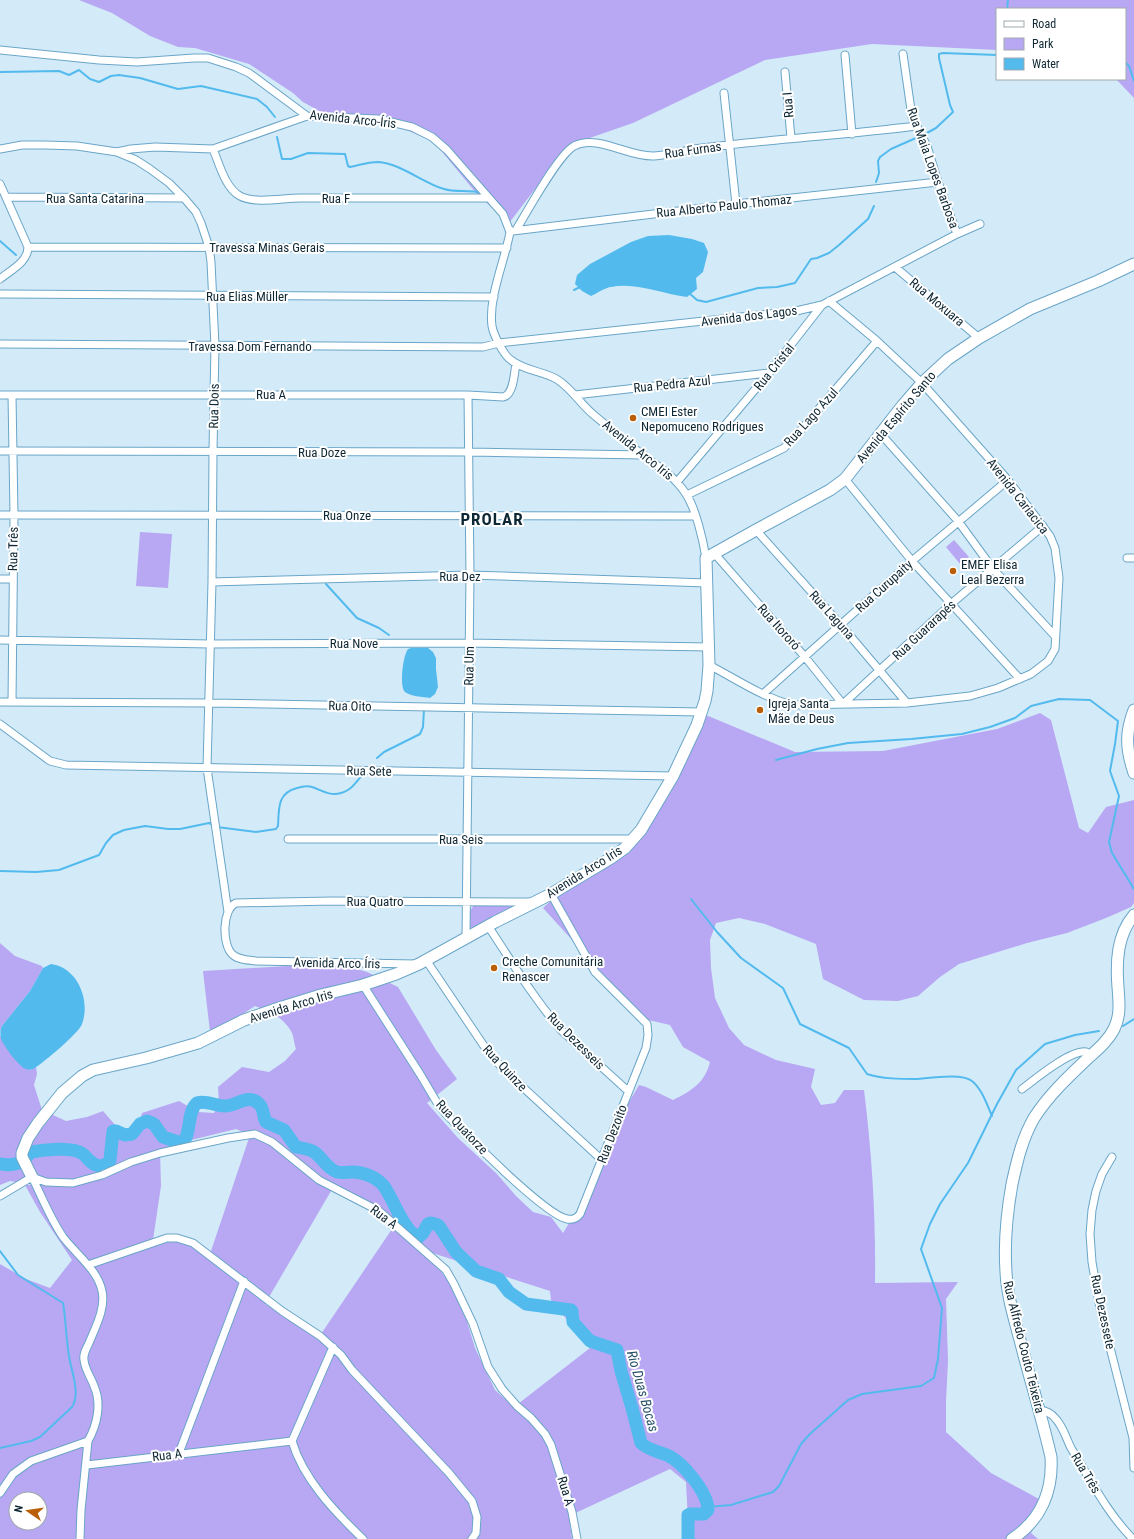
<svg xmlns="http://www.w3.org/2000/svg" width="1134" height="1539" font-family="'Roboto Condensed',sans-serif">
<rect width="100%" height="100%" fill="#d3ebf9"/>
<path fill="#b8a7f2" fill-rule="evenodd" d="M25,0h1109v98l-18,-19h9v-70h-128v41l-125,-6 -107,16 -132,63 -55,19 -26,25 -43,56 -32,-29 -43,-52 -48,-21 -56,-4 -27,-15 -10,-9 -44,-29 -54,-16 -17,-1 -28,-11 -38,-23 -33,-13z
M140,532l32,2 -4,54 -32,-2z
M954,540l15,17 -9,7 -14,-17z
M701,713l94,39 88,-1 114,-22 43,-16 11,7 28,108 9,5 18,-26 28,-7v103l-3,4 -25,11 -39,15 -40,10 -68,21 -19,13 -22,19 -20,5 -34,-1 -41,-21 -7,-35 -51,-20 -26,-6 -23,5 -6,17 1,28 4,30 14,30 15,17 32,15 39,9 -4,18 10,18 14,-2 9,-13h20c8,64 12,128 11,193l83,-1 -12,17 2,62 -2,40v31l45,41 57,31 -17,29 7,6h-349l-3,-57 -16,-13 -101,47 3,23h-572v-275l26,15 24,9 22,-28 -32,-48 -15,-27h10l-25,-4 -10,4v-149l30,34 6,-3 1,7 -3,11 8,25 24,11 21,-4 16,-6 20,23 15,-4 4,-17 37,-12 19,11 16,1 5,-9 -1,-17 24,-20 27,5 16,-11 11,-12c-2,-5 -2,-13 -5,-18 -8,-14 -22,-20 -36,-25l-31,20 -14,6 -7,-61 134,-8 30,9 31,15 38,63 21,29 -30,24 31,35 39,36 19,22 17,16 18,5 12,16 31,-50 9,-20 -4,-10 40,-68 7,2 27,13c18,-9 32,-17 37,-38l-27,-15 -13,-22 -26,-6 -101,-111 13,-12 78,-58zM236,1129l14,6 -39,116 -3,2 -40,-18 -15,5 8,-54 -1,-35 15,-7zM331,1191l36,18 25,20 -73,108 -54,-33zM417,1248l133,43 1,9 39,48 -76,59 -19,-17 -20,-42 -16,-53 -23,-30zM16,1499h24v24h-24z
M474,905h42l-47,24 1,-18z
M0,943l15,13 27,10 1,2 -13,23 -28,35 -2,5z"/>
<path fill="#53baee" d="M669,235l23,4 12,4 4,9 -5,20 -7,6 1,11 -10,8c-25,-3 -50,-15 -76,-10 -7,1 -13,6 -20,9l-9,-5 -7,-7 2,-9 13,-11 41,-22 17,-6z
M411,648h17l5,4 3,6v11l2,18 -3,7 -5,4c-6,-1 -21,-2 -25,-6 -6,-5 -2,-37 3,-43z
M51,964c26,3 40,36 31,60 -3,9 -38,38 -47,44 -3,2 -6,2 -9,1 -7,-2 -22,-23 -25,-30 -1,-5 -1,-9 1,-13l28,-35 13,-23z"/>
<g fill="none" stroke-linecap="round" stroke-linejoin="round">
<path stroke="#53baee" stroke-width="2" d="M1007,9l1,-9
M1125,62l4,4 5,15
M0,72l59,-1 10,4 10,-5 11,9 9,3 12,-6 8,-1 21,3 38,11 23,-3 56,13 10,8 8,10
M925,134l11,-6 17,-16 -3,-7 -11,-47v-4l4,-1 54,2
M277,137l5,22h9l17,-6 37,1 3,12 2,1c10,-2 18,-5 28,-5 22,1 45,21 66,27 12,4 25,0 37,4
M876,182l3,-9 -1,-12 2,-4 11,-8 25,-11
M500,205l5,7
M0,241l16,14
M574,290l6,-3
M689,293l8,7 9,2 52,-14 19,-1 18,-4 16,-24 6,-1 12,-5 10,-8 29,-26 6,-13
M326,584l31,34 22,10 10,7
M377,758l7,-6 36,-18 3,-7 1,-18
M776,760l41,-11 31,-6 63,-4 51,-5 28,-7 25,-9 16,-12 28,-7 31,1 28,21 -3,23 -5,27 9,25 -10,46 3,11 22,36
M217,827l39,5 20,-3 2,-3c1,-17 -1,-33 19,-38 5,-1 9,-3 15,-1 7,2 16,8 24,7 14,-2 18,-9 26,-19
M0,871l36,1 23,-2 40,-15 7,-12 7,-8 11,-5 21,-4 23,3h12l29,-6 4,2
M691,899l26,33 24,26 42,30 17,36 49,24 18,26c15,5 34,5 50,5 13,-1 45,-6 55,2 10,8 15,24 20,35
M1123,1026l11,-7
M0,1251l18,24 45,28c3,17 3,35 6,53 2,15 12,37 3,51l-32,30 -9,4 -31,7
M708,1507l23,-2 42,-13 6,-6 22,-42 9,-10 38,-34 14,-6 59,-8 13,-8 4,-19 4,-51 -21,-59 9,-25 10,-20 28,-41 29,-59 19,-34 29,-26 30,-9 24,-4"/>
<path stroke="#53baee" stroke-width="13" d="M0,1164c7,1 18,1 24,-4 3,-2 4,-6 7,-8 11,-2 42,-6 52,2 6,5 8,11 17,12 5,0 8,-2 10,-6l3,-29h3l9,4 7,-1 8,-10 7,-3 7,3 9,13 18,6c11,-5 5,-31 16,-40 10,-3 18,3 28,3 12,0 24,-14 35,-1 4,4 3,12 6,17l18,8 12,17c5,1 14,2 18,5 9,6 12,16 23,20 5,1 11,0 16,0 10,0 23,5 30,13 10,12 21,49 36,52l4,-4 5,-9 3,-1 7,2 3,4 15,23 20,19 23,8 10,13 17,12 45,6 1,1 1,11 17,19 27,9 4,21 11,37 9,35c7,7 19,9 28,13 15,8 39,37 39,54l-4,4h-14l-2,1v24"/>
<defs>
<path id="street" d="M0,50l99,10 38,2 57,-4h14l28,9 13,6 58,43 71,3 34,8 20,10 15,13 56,64 7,18c-5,28 -22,66 -18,94 1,7 5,14 8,20 3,5 6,11 11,14 13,11 33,11 47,20 15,10 23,25 37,36 16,13 32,27 49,40 17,12 31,21 42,38 10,15 17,46 20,64
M903,54l9,63 15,29 11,36 19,52
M845,55l7,79
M785,72l6,66
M724,93l12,111
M0,149l22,-4h23l32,1 40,6 14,-3 24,-2 58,2 94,-33
M213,149c6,14 12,39 27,47 15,8 43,2 60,2 63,0 126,0 189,0
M117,152l19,8 14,9 19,14 15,15 12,14 5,11 8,24 2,15 4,84 -1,48 -1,58 -1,130 -5,186 21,144
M0,184l28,63c0,15 -17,23 -28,32
M6,197l178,1
M516,230c11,-18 42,-75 58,-84 24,-12 53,11 80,10 16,-1 32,-6 48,-8 71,-9 143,-13 214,-22
M513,231l223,-27 202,-22
M28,247l479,1
M895,267l84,71
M0,294l494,3
M0,344l483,3 16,-4 297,-32 26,-6 135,-71 23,-10
M0,395h468l35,2c11,-2 11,-24 13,-33
M575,395l194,-22
M880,433l78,88 35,48 62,67
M0,451l470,1 174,3
M845,479l67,82 108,118
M677,482l92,-109 53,-68
M687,495l97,-47 16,-17 77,-90
M0,515l695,1
M756,530l85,95 66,78
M714,553l91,104 37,46
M1127,558h7
M0,579h12
M212,582l258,-7 237,8
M0,640l210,4 259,-1 240,4
M709,665c27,14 53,32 83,40l115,-2 63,-7 28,-8 33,-14 17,-13 7,-12 4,-71 -4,-30 -5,-12 -42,-56 -86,-97 -45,-42 -48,-40
M763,694l149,-133 96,-81
M0,702l210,1 491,9
M12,702l2,-187 -2,-120
M844,703l107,-99 92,-78
M0,724l50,37 16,4 607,11
M288,839h346
M488,926c24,36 46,73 74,105l66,60
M466,938l4,-363 -2,-180
M426,960l58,86 18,22 100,92
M415,964l-159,-3c-8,-1 -18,-1 -24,-7 -10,-10 -10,-45 4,-51l96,-2 201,1
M363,985l57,89 16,27 10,13c19,20 98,100 121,105 5,1 10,-1 13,-5l66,-166 2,-13 -1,-11 -52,-52 -44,-78
M1022,1089c12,-9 49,-40 64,-37 2,1 4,2 6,3
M1112,1157l-10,17 -6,17 -4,19 -2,24 2,28 8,46 33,130 1,30
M32,1177l14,5 27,1 29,-8 29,-13 29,-9 68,-15 27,-4 17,8 47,38 60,31 67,59 8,14 19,40 15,43 14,22 15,17 14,12 14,16 6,11 21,67 5,27
M0,1196l32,-19
M88,1265l79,-27h10l16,5 89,68 38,25 21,19 11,15 97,103 23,28 5,16 -1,16 -4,6
M1040,1410c6,1 11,3 15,8 8,8 11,20 16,30 19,31 36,65 62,91
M292,1441l41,-94
M179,1453l65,-172
M87,1465l205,-24c11,38 43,71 71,98
M0,1493l13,-19 18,-13 57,-20c9,-16 14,-37 6,-55 -3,-9 -9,-16 -10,-26 -1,-6 2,-11 5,-17 6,-15 17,-35 13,-52 -4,-21 -27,-38 -39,-54 -13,-19 -21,-40 -31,-60
M80,1539l1,-29 7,-69"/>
<path id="secondary" d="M1134,710c-9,23 -8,39 0,63
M32,1177l-10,-20v-4l6,-15 10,-15 24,-30 20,-17 11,-6 53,-12 52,-15 46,-23 35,-12 42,-13 42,-10 33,-11 23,-10 76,-42 56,-28 60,-36 14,-10 16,-18 32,-54 24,-51 8,-24 2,-10 2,-26 -3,-107 50,-28 74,-40 15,-11 58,-74 19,-22 26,-24 31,-21 51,-29 68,-28 36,-17
M1012,1539c29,-19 41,-48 39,-82 -9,-39 -21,-78 -31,-117 -6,-23 -13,-45 -14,-68 -2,-29 1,-60 6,-88 5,-23 10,-45 22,-66 14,-22 33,-40 52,-58 11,-10 22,-19 28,-31 7,-14 5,-28 4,-42 -2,-25 -1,-52 16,-72"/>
</defs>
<use href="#street" stroke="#6aa5c7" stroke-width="9"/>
<use href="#secondary" stroke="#6aa5c7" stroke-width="13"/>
<use href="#street" stroke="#fff" stroke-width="7"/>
<use href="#secondary" stroke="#fff" stroke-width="11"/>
</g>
<g fill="#ba5f07" stroke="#fff" stroke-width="1.5">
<circle cx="633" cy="418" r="4"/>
<circle cx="953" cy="571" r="4"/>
<circle cx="760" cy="710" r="4"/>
<circle cx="494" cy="968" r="4"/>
</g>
<g text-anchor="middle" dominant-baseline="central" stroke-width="4" stroke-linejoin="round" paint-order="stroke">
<g font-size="13" fill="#0e2734" stroke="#fff">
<text transform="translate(788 105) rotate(-95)">Rua I</text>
<text transform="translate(353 119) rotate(6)">Avenida Arco-Íris</text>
<text transform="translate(693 150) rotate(-8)">Rua Furnas</text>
<text transform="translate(933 168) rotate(70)">Rua Maia Lopes Barbosa</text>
<text x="95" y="198">Rua Santa Catarina</text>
<text x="336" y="198">Rua F</text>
<text transform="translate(724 206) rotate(-6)">Rua Alberto Paulo Thomaz</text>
<text x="267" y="247">Travessa Minas Gerais</text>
<text x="247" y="296">Rua Elias Müller</text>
<text transform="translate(937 302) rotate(40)">Rua Moxuara</text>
<text transform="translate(749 316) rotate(-7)">Avenida dos Lagos</text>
<text x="250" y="346">Travessa Dom Fernando</text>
<text transform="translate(774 367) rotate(-51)">Rua Cristal</text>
<text transform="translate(672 384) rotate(-6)">Rua Pedra Azul</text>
<text x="271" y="394">Rua A</text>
<text transform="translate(214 406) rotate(-89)">Rua Dois</text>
<text transform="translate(811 417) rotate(-48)">Rua Lago Azul</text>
<text transform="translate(896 417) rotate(-50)">Avenida Espírito Santo</text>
<text transform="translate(638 450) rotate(39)">Avenida Arco Iris</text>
<text x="322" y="452">Rua Doze</text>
<text transform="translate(1018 496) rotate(52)">Avenida Cariacica</text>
<text x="347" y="515">Rua Onze</text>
<text transform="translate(13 549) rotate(-89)">Rua Três</text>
<text x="460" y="576">Rua Dez</text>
<text transform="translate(884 586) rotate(-42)">Rua Curupaity</text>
<text transform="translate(832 615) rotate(48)">Rua Laguna</text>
<text transform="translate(779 627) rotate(48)">Rua Itororó</text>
<text transform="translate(924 630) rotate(-43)">Rua Guararapés</text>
<text x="354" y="643">Rua Nove</text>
<text transform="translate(469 666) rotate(-89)">Rua Um</text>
<text transform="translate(350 706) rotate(1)">Rua Oito</text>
<text transform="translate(369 771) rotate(1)">Rua Sete</text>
<text x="461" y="839">Rua Seis</text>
<text transform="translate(584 872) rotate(-32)">Avenida Arco Iris</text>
<text x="375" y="901">Rua Quatro</text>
<text transform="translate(337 963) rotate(1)">Avenida Arco Íris</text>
<text transform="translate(291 1006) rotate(-17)">Avenida Arco Iris</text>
<text transform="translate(576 1041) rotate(45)">Rua Dezesseis</text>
<text transform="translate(505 1068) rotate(47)">Rua Quinze</text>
<text transform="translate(462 1127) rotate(47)">Rua Quatorze</text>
<text transform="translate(612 1134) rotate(-69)">Rua Dezoito</text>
<text transform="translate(384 1217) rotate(37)">Rua A</text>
<text transform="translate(1103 1312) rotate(78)">Rua Dezessete</text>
<text transform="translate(1024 1347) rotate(76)">Rua Alfredo Couto Teixeira</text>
<text transform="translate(167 1455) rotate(-7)">Rua A</text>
<text transform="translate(1086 1473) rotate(59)">Rua Três</text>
<text transform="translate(566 1491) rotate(73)">Rua A</text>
</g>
<g font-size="13" fill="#0e2734" stroke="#fff" text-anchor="start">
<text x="641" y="411">CMEI Ester<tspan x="641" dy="15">Nepomuceno Rodrigues</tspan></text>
<text x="961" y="564">EMEF Elisa<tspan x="961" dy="15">Leal Bezerra</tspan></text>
<text x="768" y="703">Igreja Santa<tspan x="768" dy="15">Mãe de Deus</tspan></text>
<text x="502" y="961">Creche Comunitária<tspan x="502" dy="15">Renascer</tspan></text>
</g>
<g font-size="14" font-style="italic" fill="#29536a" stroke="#fff">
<text transform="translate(643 1391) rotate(74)">Rio Duas Bocas</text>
</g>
<g font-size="17" font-weight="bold" letter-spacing="1" fill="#0e2734" stroke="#fff">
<text x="492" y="519">PROLAR</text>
</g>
</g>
<rect x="996" y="8" width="130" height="72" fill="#ffffff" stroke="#9fa9ae"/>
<rect x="1004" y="21" width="20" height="6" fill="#ffffff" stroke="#9fa9ae"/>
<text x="1032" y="28" font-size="12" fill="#0e2734">Road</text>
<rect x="1004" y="38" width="20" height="12" fill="#b8a7f2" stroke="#9fa9ae"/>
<text x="1032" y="48" font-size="12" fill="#0e2734">Park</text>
<rect x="1004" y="58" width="20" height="12" fill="#53baee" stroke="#9fa9ae"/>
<text x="1032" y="68" font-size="12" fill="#0e2734">Water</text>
<g transform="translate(28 1511) rotate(283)"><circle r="19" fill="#ffffff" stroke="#9fa9ae"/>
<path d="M0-3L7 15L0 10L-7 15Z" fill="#ba5f07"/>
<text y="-6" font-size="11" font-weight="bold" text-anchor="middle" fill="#0e2734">N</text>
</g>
</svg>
